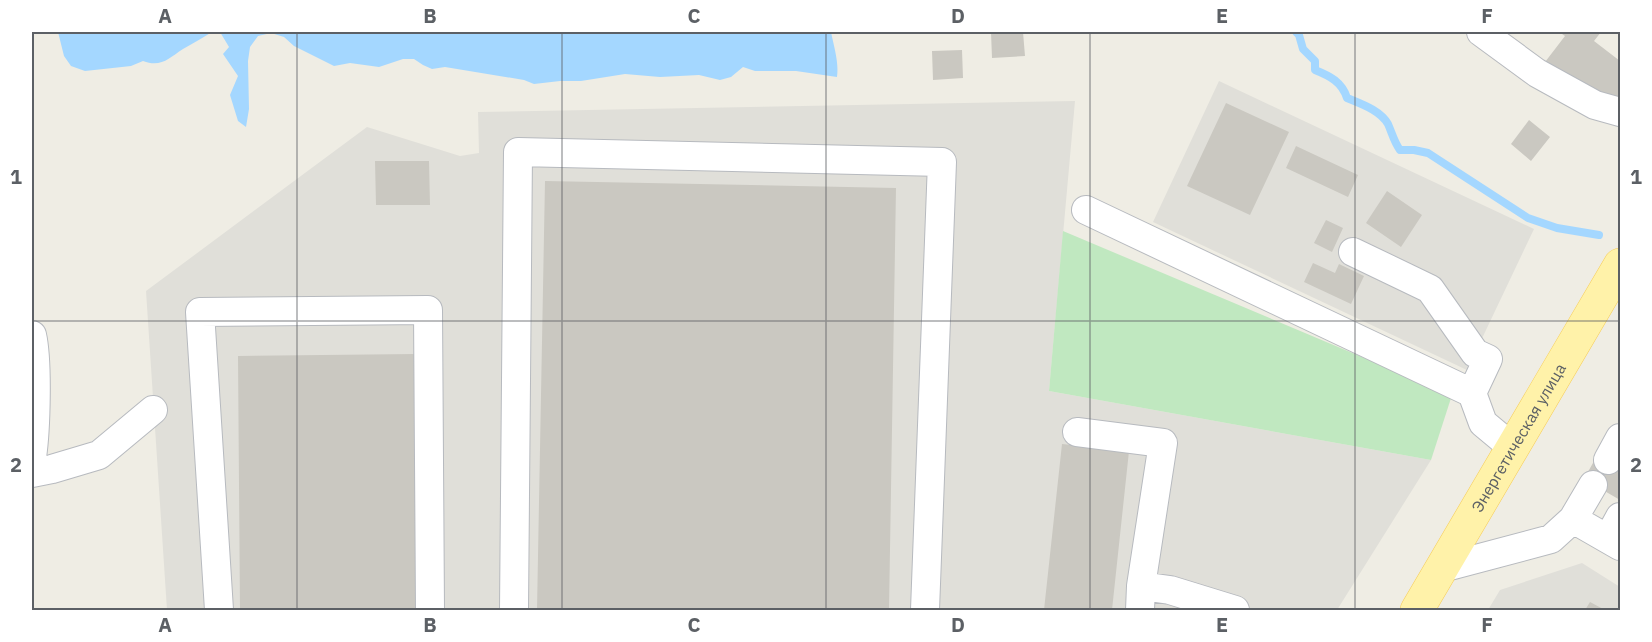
<svg xmlns="http://www.w3.org/2000/svg" width="1652" height="642" font-family="'IBM Plex Sans',sans-serif">
<rect width="100%" height="100%" fill="#efede4"/>
<path fill="#e0dfd9" d="M1219,81l315,148 -67,141 -314,-148z
M1075,101l-26,290 382,69 -94,150h-1170l-21,-319 221,-164 93,29 19,-3 -1,-41z
M1582,563l38,24v23h-132l12,-20z"/>
<path fill="#c0e8c0" d="M1063,231l389,164 -21,65 -382,-69z"/>
<path fill="#a4d7ff" d="M58,32h154c-9,6 -19,11 -29,17 -14,9 -22,19 -40,12l-12,5 -46,5 -14,-5 -7,-10z
M220,32h611c3,15 8,30 6,45l-41,-6h-41l-12,-4 -12,10 -11,3 -21,-5 -39,2 -35,-3 -44,7h-21l-26,3 -10,-4 -79,-13 -13,2 -9,-4 -9,-6h-11l-24,8 -29,-4 -16,3 -40,-20 -10,-9 -13,-4 -13,3 -8,11 -2,14 1,48 -3,18 -8,-6 -8,-26 8,-19 -15,-22 6,-7z"/>
<g fill="none" stroke-linecap="round" stroke-linejoin="round">
<path stroke="#a4d7ff" stroke-width="8" d="M1296,32l3,3 4,14 12,12v9c15,6 27,12 32,28 14,6 33,12 41,26 4,9 6,18 12,26h14l14,3 100,65 29,10 42,7"/>
</g>
<path fill="#cac8c1" d="M991,32h32l2,24 -33,2z
M1559,32h42l-7,9 26,20v34l-8,10 -70,-39 23,-30z
M962,50l1,28 -30,2 -1,-29z
M1226,103l63,29 -39,83 -63,-29z
M1529,120l21,17 -19,24 -20,-17z
M1296,146l62,29 -10,22 -62,-29z
M375,161h54l1,44h-54z
M545,181l351,7 -7,422h-352z
M1387,191l35,24 -21,32 -35,-24z
M1326,220l17,8 -11,24 -18,-9z
M1313,263l22,10 4,-9 25,12 -13,28 -47,-22z
M415,354l3,256h-178l-2,-254z
M1062,444l67,7 -17,159h-68z
M1598,454l22,13v33l-36,-21z
M1590,602l15,8h-20z"/>
<g fill="none" stroke-linecap="round" stroke-linejoin="round">
<defs>
<path id="minor" d="M1481,32l56,41 58,32 25,7
M1086,210l386,183 11,30 30,25
M1353,252l77,37 45,64 13,6 -16,34
M32,335c6,26 4,95 0,122
M1077,432l86,11 -22,143 -1,24
M1608,460l12,-22
M32,473l20,-4 47,-14 54,-45
M1573,519l47,27
M1608,539l12,-22
M1442,568l109,-29 22,-20 20,-34
M1141,586l29,4 65,20
M219,610l-19,-298 228,-2 2,300
M514,610l4,-458 424,10 -17,448"/>
<g id="major">
<path id="s1" d="M1417,610l203,-345"/>
</g>
</defs>
<use href="#minor" stroke="#b7babf" stroke-width="30"/>
<use href="#major" stroke="#f7cc55" stroke-width="34"/>
<use href="#minor" stroke="#fff" stroke-width="28"/>
<use href="#major" stroke="#fff2a9" stroke-width="33"/>
</g>
<path fill="none" stroke="#5c6065" stroke-width="1.5" stroke-opacity="0.55" d="M297,32v578M562,32v578M826,32v578M1090,32v578M1355,32v578M32,321h1588"/>
<g text-anchor="middle" dominant-baseline="central" stroke-width="5" stroke-linejoin="round" paint-order="stroke">
<g font-size="16" fill="#5c6065" stroke="#fff">
<text stroke="none"><textPath href="#s1" startOffset="200">Энергетическая улица</textPath></text>
</g>
</g>
<rect width="1652" height="642" fill="none" stroke="#ffffff" stroke-width="66"/>
<rect x="33" y="33" width="1586" height="576" fill="none" stroke="#5c6065" stroke-width="2"/>
<g font-size="20" text-anchor="middle" font-weight="bold" fill="#5c6065">
<text x="165" y="23">A</text>
<text x="430" y="23">B</text>
<text x="694" y="23">C</text>
<text x="958" y="23">D</text>
<text x="1222" y="23">E</text>
<text x="1487" y="23">F</text>
<text x="16" y="184">1</text>
<text x="1636" y="184">1</text>
<text x="16" y="472">2</text>
<text x="1636" y="472">2</text>
<text x="165" y="632">A</text>
<text x="430" y="632">B</text>
<text x="694" y="632">C</text>
<text x="958" y="632">D</text>
<text x="1222" y="632">E</text>
<text x="1487" y="632">F</text>
</g>
</svg>
